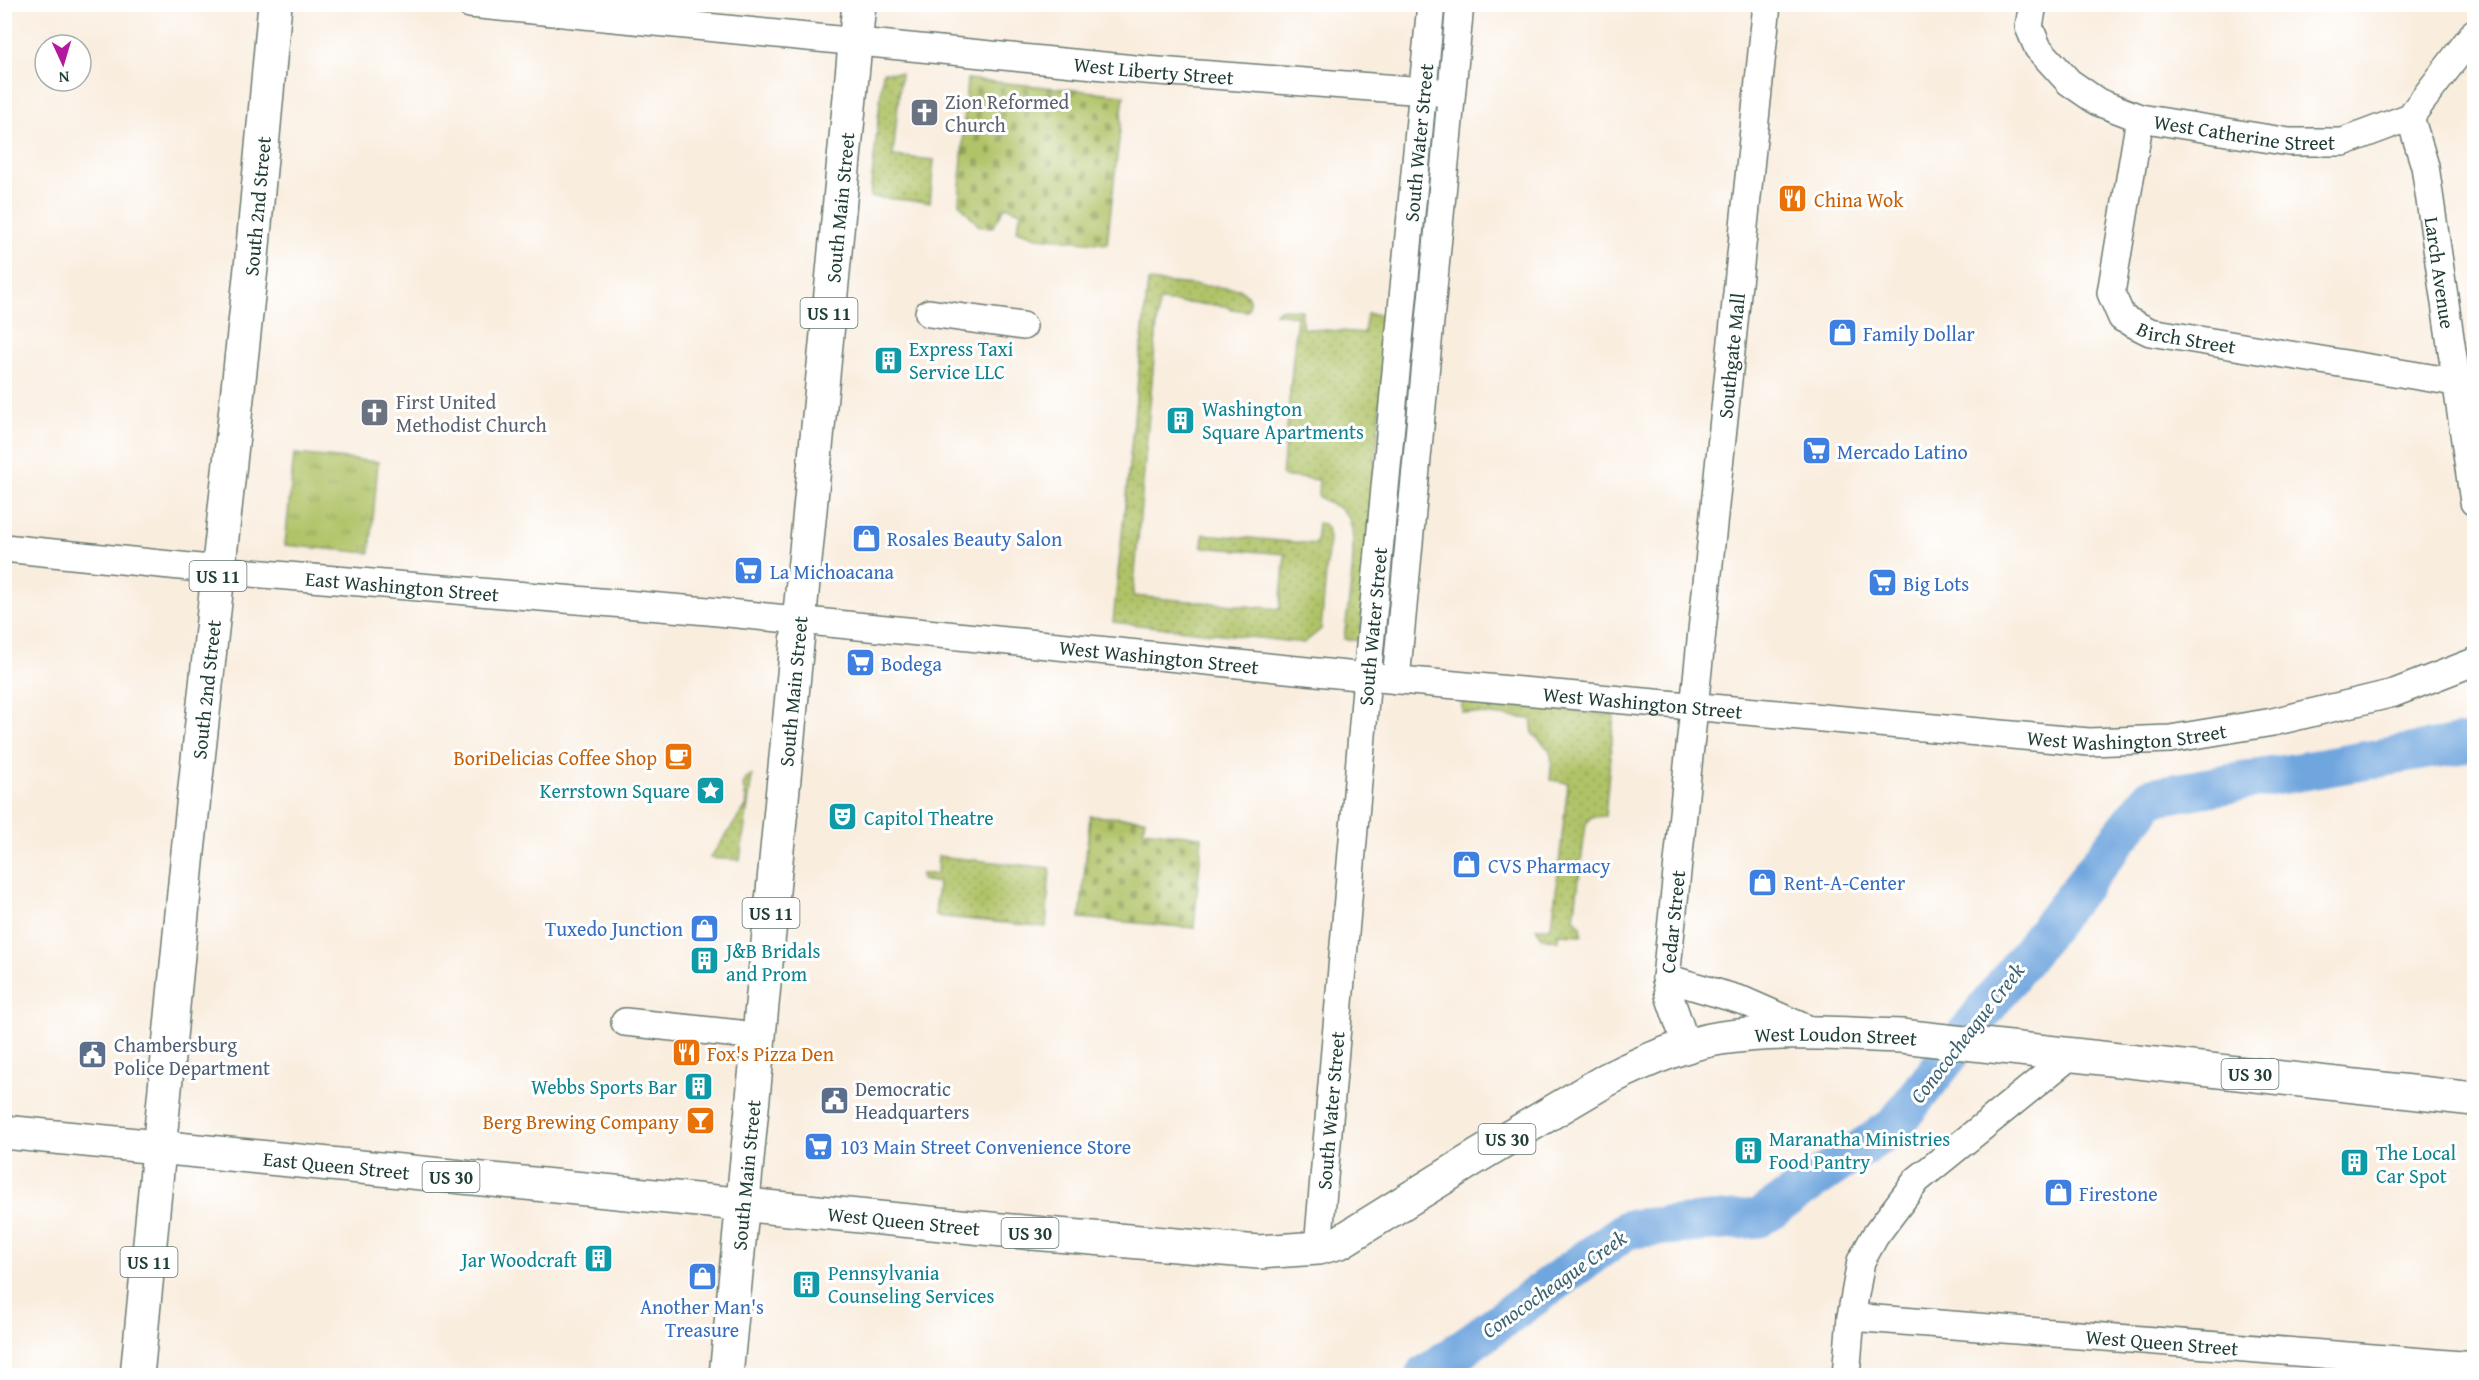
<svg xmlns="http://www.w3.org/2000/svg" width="2479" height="1380" font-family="'Gentium Book Plus',serif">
<defs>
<pattern id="grass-dots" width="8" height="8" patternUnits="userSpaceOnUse" patternTransform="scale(1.5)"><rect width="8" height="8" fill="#b0c367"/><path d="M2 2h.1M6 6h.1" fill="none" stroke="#8fa056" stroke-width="1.8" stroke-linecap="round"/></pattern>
<pattern id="cemetery-stones" width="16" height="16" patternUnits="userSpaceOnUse" patternTransform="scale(1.5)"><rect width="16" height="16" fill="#b0c367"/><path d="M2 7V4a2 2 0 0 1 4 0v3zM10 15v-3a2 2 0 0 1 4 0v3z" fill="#8fa056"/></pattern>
<pattern id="park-tufts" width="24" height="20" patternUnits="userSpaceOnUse" patternTransform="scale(1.5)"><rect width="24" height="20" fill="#b0c367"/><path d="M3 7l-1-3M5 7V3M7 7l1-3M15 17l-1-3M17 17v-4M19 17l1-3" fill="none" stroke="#8fa056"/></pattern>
</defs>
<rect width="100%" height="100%" fill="#fff"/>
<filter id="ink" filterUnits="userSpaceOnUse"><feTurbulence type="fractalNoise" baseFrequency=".0167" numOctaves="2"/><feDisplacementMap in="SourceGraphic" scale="12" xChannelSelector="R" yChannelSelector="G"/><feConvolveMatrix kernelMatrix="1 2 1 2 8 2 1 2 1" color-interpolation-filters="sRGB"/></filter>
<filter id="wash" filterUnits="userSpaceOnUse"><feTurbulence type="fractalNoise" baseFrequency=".008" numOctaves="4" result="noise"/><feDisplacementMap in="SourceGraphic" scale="24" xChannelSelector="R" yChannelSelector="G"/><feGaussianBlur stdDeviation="1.35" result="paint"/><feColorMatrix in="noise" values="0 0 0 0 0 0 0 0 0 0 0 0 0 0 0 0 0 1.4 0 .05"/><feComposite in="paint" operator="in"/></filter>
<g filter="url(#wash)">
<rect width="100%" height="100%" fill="#f9edde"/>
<path fill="url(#grass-dots)" stroke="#68804e" stroke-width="1.5" d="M883,72l18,1 -8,83 41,4 -4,42 -60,-5z
M1148,281l92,8c8,5 13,14 7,22l-16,-2 -6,-3 -66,-5 -26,295 147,13 5,-55 -83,-7 1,-13 113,10 2,-21 6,1 3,4 2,11 -8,90 -17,14 -191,-21z
M1280,309l22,1v18l62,5 3,-19 21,1 -28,326 -16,-2c3,-27 16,-100 4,-122 -7,-12 -21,-13 -30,-21l1,-16 -37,-4 15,-160 -22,-3z
M1462,701l152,14 -9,101 -14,1 -5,7 -12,94 7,8 1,9 -24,-1 1,7 -16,-3 -7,-10h14l3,-10 15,-135 -18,-3c3,-28 4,-27 -17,-46l-2,-15 -69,-7z
M752,776l-12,84 -30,-2 37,-53 -4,-20 4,-7z
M938,856l112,12 -4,59 -111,-11 3,-33 -17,-3v-6h16z"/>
<path fill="url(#cemetery-stones)" stroke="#68804e" stroke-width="1.5" d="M967,79l157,16 -17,149 -70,-7 -20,-7 4,-18 -15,-6 -13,21 -14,-1 -20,-23z
M1090,816l55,3 -2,11 59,7 -8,91 -114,-10z"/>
<path fill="url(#park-tufts)" stroke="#68804e" stroke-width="1.5" d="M294,454l84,8 -8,91 -85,-8z"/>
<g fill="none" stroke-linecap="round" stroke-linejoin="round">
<path stroke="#70a6de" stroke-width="39" d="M1424,1376l204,-147 131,-11 135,-92 257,-329 323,-55"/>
</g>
</g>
<g filter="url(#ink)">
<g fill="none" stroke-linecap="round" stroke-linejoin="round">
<defs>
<g id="minor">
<path id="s1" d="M470,4l675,66 306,23"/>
<path id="s2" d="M2033,4l-4,23 9,21 31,34 29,20 42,16 149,24h54l67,-25 64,-84"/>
<path id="s3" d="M2410,117l15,49 49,336"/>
<path id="s4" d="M2140,118l-29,175 11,25 28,14 305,50"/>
<path d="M929,313l94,13"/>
<path id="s5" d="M4,548l235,24 469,39 659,66 722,65 81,-3 103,-17 121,-29 80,-31"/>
<path d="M1396,680l64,-676"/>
<path d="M1666,978l78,23 68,30"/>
<path d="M625,1022l114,12"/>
<path id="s6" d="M1687,1047l-18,-52 -3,-17 101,-974"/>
<path id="s7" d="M1318,1248l49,-571 64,-673"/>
<path id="s8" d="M1851,1317l623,49"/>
<path d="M1846,1376l5,-59 10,-56 14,-25 42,-56 154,-125"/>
</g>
<g id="major">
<path id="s9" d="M137,1376l51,-524 63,-584 24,-264"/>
<path id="s10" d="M726,1376l133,-1372"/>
</g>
<g id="highway">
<path id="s11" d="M4,1132l1029,101 226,19 59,-4 22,-6 138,-86 130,-77c34,-17 74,-35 113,-41 59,-9 119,-4 180,-2l573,63"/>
</g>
</defs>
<use href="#minor" stroke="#6b7b70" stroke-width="30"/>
<use href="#major" stroke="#6b7b70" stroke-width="36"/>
<use href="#highway" stroke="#6b7b70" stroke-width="36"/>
<use href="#minor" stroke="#fff" stroke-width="27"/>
<use href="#major" stroke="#fff" stroke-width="33"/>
<use href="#highway" stroke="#fff" stroke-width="33"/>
</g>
</g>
<defs>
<symbol id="church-square" viewBox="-11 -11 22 22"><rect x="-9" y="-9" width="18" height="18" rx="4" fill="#6b7280" stroke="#fff"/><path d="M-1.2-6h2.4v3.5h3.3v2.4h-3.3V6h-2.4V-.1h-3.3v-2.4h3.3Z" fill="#fff"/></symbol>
<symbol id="restaurant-square" viewBox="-11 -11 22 22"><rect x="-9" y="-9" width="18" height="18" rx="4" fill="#e8710a" stroke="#fff"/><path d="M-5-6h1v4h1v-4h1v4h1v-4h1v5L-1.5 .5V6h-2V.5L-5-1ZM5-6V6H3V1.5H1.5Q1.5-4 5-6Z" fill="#fff"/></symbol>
<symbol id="shop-square" viewBox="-11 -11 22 22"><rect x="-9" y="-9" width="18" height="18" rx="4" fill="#3f7fe0" stroke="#fff"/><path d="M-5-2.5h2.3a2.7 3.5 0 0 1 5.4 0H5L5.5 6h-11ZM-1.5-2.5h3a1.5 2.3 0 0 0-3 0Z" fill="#fff"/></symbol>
<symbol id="building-square" viewBox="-11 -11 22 22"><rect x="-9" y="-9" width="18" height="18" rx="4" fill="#0f9aa8" stroke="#fff"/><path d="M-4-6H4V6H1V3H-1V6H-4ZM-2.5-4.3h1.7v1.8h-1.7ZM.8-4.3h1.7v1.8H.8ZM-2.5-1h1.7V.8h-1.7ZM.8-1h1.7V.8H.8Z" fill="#fff"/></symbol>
<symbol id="supermarket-square" viewBox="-11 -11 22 22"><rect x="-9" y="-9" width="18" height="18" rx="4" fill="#3f7fe0" stroke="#fff"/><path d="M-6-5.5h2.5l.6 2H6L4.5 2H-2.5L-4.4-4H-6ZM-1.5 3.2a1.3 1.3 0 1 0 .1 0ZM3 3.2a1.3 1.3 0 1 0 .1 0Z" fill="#fff"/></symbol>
<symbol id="cafe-square" viewBox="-11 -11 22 22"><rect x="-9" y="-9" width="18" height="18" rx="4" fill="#e8710a" stroke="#fff"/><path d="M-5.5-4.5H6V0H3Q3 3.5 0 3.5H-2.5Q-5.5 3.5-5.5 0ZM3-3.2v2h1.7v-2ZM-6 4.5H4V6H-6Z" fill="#fff"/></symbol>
<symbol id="sight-square" viewBox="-11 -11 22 22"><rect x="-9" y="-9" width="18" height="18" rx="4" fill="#0f9aa8" stroke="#fff"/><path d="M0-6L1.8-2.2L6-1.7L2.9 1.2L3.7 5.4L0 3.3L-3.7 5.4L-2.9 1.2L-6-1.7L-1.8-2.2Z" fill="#fff"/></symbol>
<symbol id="theatre-square" viewBox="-11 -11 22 22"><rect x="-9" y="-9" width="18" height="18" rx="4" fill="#0f9aa8" stroke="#fff"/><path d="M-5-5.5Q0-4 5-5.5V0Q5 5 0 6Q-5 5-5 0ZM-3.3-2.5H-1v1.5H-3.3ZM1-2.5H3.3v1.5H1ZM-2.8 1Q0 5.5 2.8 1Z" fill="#fff"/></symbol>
<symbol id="civic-square" viewBox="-11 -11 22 22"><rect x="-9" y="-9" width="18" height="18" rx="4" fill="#5c6f8a" stroke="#fff"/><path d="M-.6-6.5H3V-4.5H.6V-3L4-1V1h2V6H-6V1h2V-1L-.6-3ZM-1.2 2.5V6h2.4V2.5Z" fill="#fff"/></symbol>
<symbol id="bar-square" viewBox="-11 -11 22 22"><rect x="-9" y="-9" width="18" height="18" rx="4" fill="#e8710a" stroke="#fff"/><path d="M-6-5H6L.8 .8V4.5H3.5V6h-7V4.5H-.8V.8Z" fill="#fff"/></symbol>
</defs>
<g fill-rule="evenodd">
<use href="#church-square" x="908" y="96" width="33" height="33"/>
<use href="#restaurant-square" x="1776" y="182" width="33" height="33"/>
<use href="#shop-square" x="1826" y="316" width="33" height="33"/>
<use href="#building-square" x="872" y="344" width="33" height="33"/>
<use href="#church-square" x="358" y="396" width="33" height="33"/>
<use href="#building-square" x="1164" y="404" width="33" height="33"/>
<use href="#supermarket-square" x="1800" y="434" width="33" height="33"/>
<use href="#shop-square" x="850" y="522" width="33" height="33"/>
<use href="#supermarket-square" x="732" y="554" width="33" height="33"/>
<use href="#supermarket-square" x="1866" y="566" width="33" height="33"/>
<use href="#supermarket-square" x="844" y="646" width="33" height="33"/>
<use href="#cafe-square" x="662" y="740" width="33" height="33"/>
<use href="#sight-square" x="694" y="774" width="33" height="33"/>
<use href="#theatre-square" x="826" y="800" width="33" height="33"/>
<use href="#shop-square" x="1450" y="848" width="33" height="33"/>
<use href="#shop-square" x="1746" y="866" width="33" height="33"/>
<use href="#shop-square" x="688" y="912" width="33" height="33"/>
<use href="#building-square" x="688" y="944" width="33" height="33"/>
<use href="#restaurant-square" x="670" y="1036" width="33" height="33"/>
<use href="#civic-square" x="76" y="1038" width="33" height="33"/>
<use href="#building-square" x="682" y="1070" width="33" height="33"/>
<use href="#civic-square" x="818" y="1084" width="33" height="33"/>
<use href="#bar-square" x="684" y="1104" width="33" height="33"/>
<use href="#supermarket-square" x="802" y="1130" width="33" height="33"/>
<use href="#building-square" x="1732" y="1134" width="33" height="33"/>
<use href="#building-square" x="2338" y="1146" width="33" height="33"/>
<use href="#shop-square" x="2042" y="1176" width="33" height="33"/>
<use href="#building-square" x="582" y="1242" width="33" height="33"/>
<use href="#shop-square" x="686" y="1260" width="33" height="33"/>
<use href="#building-square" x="790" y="1268" width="33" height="33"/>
</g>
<g text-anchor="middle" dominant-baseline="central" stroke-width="6" stroke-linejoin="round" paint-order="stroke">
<g fill="#fff" stroke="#627771" stroke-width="1.5">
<rect x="800.5" y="298" width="57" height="30" rx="4.5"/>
<rect x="189.5" y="561" width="57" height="30" rx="4.5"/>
<rect x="742.5" y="898" width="57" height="30" rx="4.5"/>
<rect x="2221.5" y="1059" width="57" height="30" rx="4.5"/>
<rect x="1478.5" y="1124" width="57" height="30" rx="4.5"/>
<rect x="422.5" y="1162" width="57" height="30" rx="4.5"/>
<rect x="1001.5" y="1218" width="57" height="30" rx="4.5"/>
<rect x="120.5" y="1247" width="57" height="30" rx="4.5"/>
</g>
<g font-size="18" font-weight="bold" fill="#1f3d34">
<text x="829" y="313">US 11</text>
<text x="218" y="576">US 11</text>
<text x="771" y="913">US 11</text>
<text x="2250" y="1074">US 30</text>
<text x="1507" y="1139">US 30</text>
<text x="451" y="1177">US 30</text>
<text x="1030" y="1233">US 30</text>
<text x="149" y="1262">US 11</text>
</g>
<g font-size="20" fill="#1f3d34" stroke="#fff">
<text stroke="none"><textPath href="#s1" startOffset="687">West Liberty Street</textPath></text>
<text stroke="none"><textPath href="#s2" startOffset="278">West Catherine Street</textPath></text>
<text stroke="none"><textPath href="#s7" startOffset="1110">South Water Street</textPath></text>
<text stroke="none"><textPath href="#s10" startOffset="1174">South Main Street</textPath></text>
<text stroke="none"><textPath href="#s9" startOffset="1176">South 2nd Street</textPath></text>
<text stroke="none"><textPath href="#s3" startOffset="159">Larch Avenue</textPath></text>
<text stroke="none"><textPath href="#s4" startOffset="273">Birch Street</textPath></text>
<text stroke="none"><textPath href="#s6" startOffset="698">Southgate Mall</textPath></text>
<text stroke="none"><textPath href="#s5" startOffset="400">East Washington Street</textPath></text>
<text stroke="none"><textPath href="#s7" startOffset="624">South Water Street</textPath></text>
<text stroke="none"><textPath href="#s5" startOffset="1160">West Washington Street</textPath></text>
<text stroke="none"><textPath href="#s9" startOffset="690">South 2nd Street</textPath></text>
<text stroke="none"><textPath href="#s10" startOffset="688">South Main Street</textPath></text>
<text stroke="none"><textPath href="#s5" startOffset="1646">West Washington Street</textPath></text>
<text stroke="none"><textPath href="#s5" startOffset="2132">West Washington Street</textPath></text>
<text stroke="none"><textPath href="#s6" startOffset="129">Cedar Street</textPath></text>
<text stroke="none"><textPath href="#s11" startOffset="1892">West Loudon Street</textPath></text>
<text stroke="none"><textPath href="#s7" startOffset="138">South Water Street</textPath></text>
<text stroke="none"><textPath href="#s11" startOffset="334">East Queen Street</textPath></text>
<text stroke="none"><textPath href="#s10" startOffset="202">South Main Street</textPath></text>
<text stroke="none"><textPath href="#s11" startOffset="904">West Queen Street</textPath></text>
<text stroke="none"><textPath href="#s8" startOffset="312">West Queen Street</textPath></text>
</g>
<g font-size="20" fill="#5b616d" stroke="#fff" text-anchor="start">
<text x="945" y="101">Zion Reformed<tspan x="945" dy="23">Church</tspan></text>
<text x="396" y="401">First United<tspan x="396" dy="23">Methodist Church</tspan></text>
</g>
<g font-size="20" fill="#c56008" stroke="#fff" text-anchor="start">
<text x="1814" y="199">China Wok</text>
<text x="657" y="757" text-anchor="end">BoriDelicias Coffee Shop</text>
<text x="707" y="1053">Fox's Pizza Den</text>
<text x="679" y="1121" text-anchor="end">Berg Brewing Company</text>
</g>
<g font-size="20" fill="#366cbe" stroke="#fff" text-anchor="start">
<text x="1863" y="333">Family Dollar</text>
<text x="1837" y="451">Mercado Latino</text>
<text x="887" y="538">Rosales Beauty Salon</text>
<text x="770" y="571">La Michoacana</text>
<text x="1903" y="583">Big Lots</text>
<text x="881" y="663">Bodega</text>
<text x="1488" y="865">CVS Pharmacy</text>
<text x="1784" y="882">Rent-A-Center</text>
<text x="683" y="928" text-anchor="end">Tuxedo Junction</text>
<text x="840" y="1146">103 Main Street Convenience Store</text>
<text x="2079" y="1193">Firestone</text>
<text x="702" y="1306" text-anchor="middle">Another Man's<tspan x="702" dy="23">Treasure</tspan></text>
</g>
<g font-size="20" fill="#0d838f" stroke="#fff" text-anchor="start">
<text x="909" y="348">Express Taxi<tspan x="909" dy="23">Service LLC</tspan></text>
<text x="1202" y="408">Washington<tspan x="1202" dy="23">Square Apartments</tspan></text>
<text x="690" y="790" text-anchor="end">Kerrstown Square</text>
<text x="864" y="817">Capitol Theatre</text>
<text x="726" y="950">J&amp;B Bridals<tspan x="726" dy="23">and Prom</tspan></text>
<text x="677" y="1086" text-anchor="end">Webbs Sports Bar</text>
<text x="1769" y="1138">Maranatha Ministries<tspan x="1769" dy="23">Food Pantry</tspan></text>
<text x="2376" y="1152">The Local<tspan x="2376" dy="23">Car Spot</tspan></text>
<text x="577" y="1259" text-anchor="end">Jar Woodcraft</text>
<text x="828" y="1272">Pennsylvania<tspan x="828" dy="23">Counseling Services</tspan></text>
</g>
<g font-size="20" fill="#4e5e75" stroke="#fff" text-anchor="start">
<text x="114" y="1044">Chambersburg<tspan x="114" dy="23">Police Department</tspan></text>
<text x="855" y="1088">Democratic<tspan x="855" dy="23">Headquarters</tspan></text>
</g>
<g font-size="21" font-style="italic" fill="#3b6270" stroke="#fff">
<text transform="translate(1967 1033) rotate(-52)">Conococheague Creek</text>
<text transform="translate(1554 1284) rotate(-35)">Conococheague Creek</text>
</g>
</g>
<rect width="2479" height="1380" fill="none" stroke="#fff" stroke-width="24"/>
<g transform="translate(63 63) rotate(176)"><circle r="28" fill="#ffffff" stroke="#a5b1ae" stroke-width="1.5"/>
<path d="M0-4.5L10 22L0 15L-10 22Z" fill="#b5179e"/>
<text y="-9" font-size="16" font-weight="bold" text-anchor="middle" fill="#1f3d34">N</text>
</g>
</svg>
